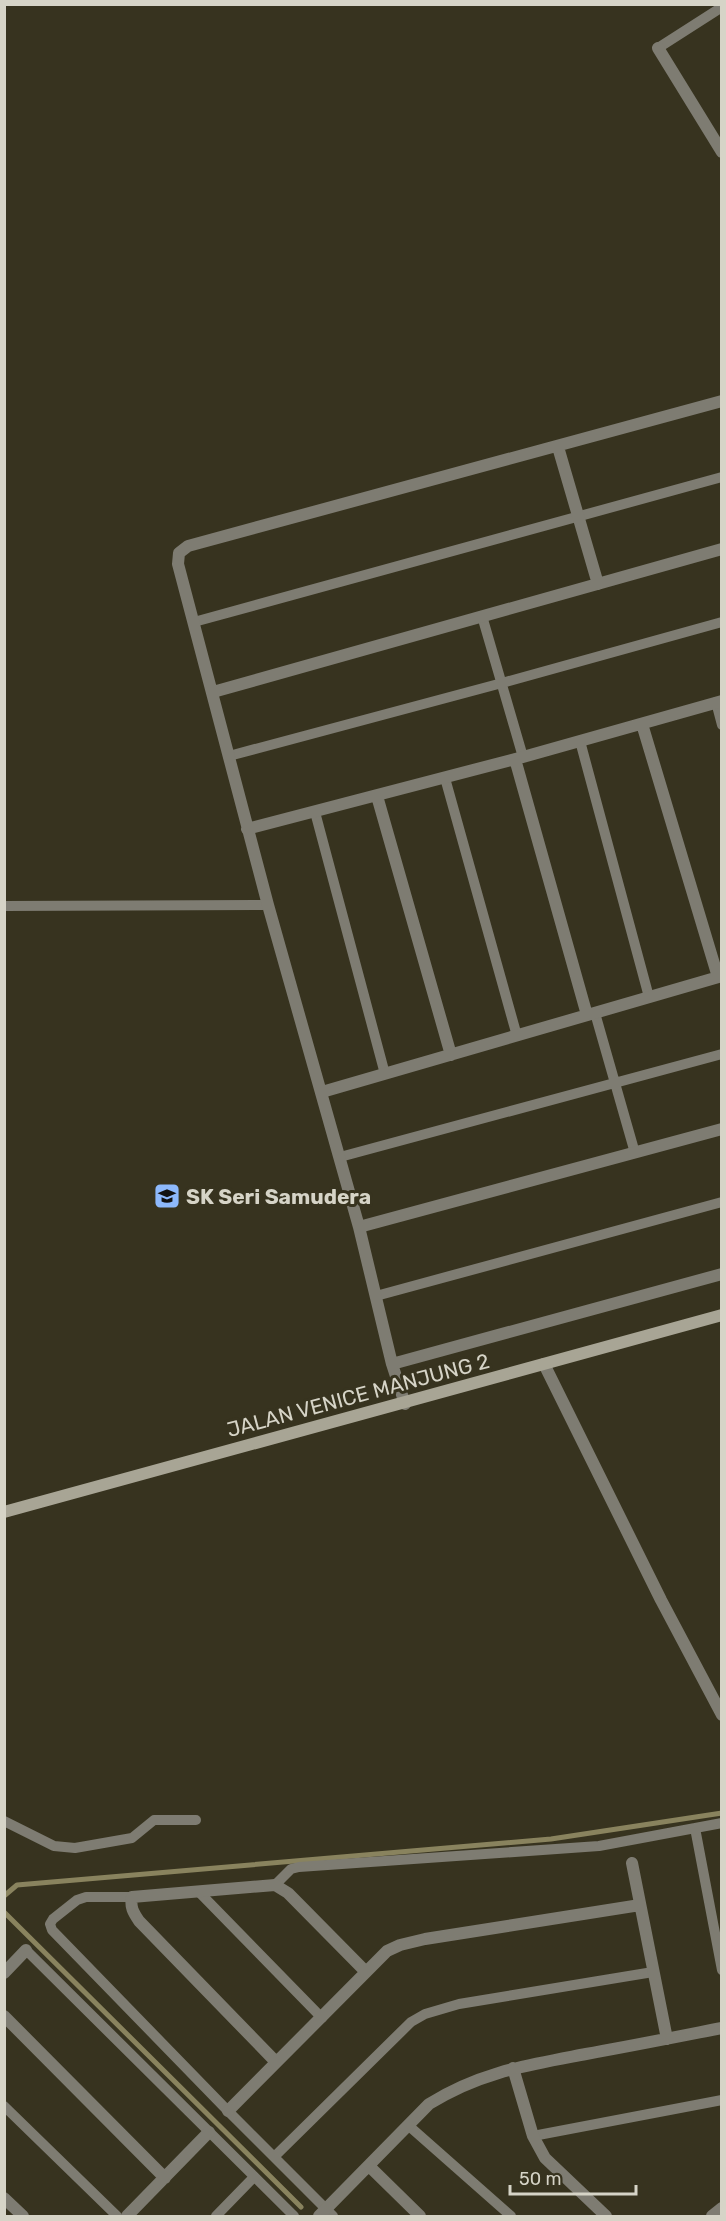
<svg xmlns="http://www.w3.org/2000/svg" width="726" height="2221" font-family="Rubik,sans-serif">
<rect width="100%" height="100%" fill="#37331f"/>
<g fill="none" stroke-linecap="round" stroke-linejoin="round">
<path stroke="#89835e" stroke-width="5" d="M4,1896l13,-11 534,-46 171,-26
M4,1912l297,295"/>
<path stroke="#7e7c72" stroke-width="10" d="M658,48l64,-41
M482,616l41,141
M194,622l528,-145
M716,702l6,23
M580,741l69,256
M229,756l273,-73 220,-61
M445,778l72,258
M315,812l70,262
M4,906l264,-1
M595,1013l40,140
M340,1157l382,-103
M376,1296l346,-94
M4,1821l50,25 21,2 57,-10 22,-18h42
M695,1828l27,142
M275,1885l16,-16 8,-2 300,-21 123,-23
M198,1891l124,127
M132,1897h-46l-9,3 -24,19 -3,5 2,6 176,181 105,105
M26,1950l268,266
M4,2106l113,110
M409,2126l102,90
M533,2136l189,-36
M274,2157l137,-135 14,-8 34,-10 194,-32
M216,2216l38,-39"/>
<path stroke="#7e7c72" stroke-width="12" d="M658,48l64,104
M558,447l40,137
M213,692l509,-143
M642,724l76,253
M515,759l72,256
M377,796l74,259
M247,829l276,-72 199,-56
M322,1092l400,-116
M359,1227l363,-98
M392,1364l330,-90
M544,1364l117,236 61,115
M405,1404l-13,-40 -33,-137 -91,-322 -90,-341 1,-11 9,-7 534,-145
M632,1863l35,176
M4,1973l22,-23
M4,2016l161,162
M275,2061l-136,-140c-6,-9 -9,-14 -7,-24l143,-12 13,8 78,79
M513,2068l20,68 12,22 61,58
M228,2111l159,-160 13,-6 25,-6 215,-34
M369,2166l51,50
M4,2198l19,18
M127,2216l82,-84
M319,2216l110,-112c51,-32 99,-39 157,-50 45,-8 90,-17 136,-26
M712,2216l10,-8"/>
<path stroke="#a8a595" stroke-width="12" d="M4,1512l718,-197"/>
</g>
<defs>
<symbol id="school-square" viewBox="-11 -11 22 22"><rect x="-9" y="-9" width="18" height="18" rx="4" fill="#8db9fc" stroke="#37331f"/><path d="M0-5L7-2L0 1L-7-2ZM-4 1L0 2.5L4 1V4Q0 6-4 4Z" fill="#111"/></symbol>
</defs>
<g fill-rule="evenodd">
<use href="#school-square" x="152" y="1181" width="30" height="30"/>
</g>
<g text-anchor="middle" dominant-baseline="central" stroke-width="6" stroke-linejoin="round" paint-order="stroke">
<g font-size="21" font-weight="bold" fill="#d6d4c7" stroke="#37331f" text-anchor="start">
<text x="186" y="1196">SK Seri Samudera</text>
</g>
<g font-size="21" fill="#d6d4c7" stroke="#37331f">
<text transform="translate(358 1395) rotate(-15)">JALAN VENICE MANJUNG 2</text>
</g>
</g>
<rect width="726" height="2221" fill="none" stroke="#d6d4c7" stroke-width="12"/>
<path d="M510 2185v9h126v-9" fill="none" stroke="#d6d4c7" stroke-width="3"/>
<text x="519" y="2185" font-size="18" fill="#d6d4c7" stroke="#37331f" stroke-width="4.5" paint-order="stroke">50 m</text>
</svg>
